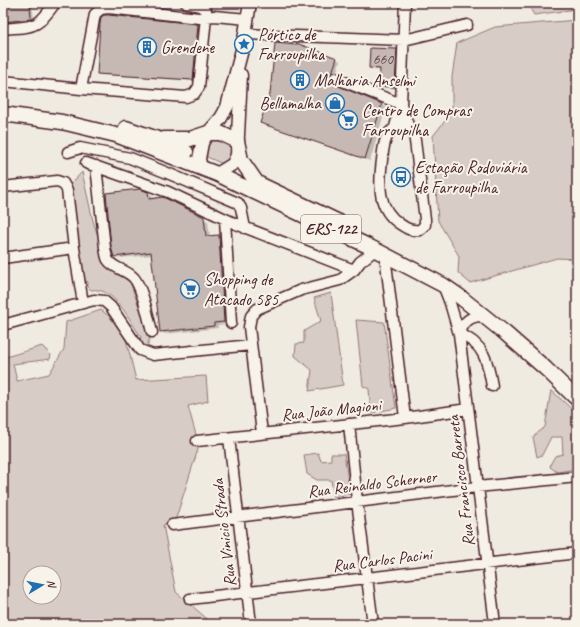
<svg xmlns="http://www.w3.org/2000/svg" width="580" height="627" font-family="Caveat,sans-serif">
<rect width="100%" height="100%" fill="#f0ebe0"/>
<filter id="ink" filterUnits="userSpaceOnUse"><feTurbulence type="fractalNoise" baseFrequency=".025" numOctaves="2"/><feDisplacementMap in="SourceGraphic" scale="8" xChannelSelector="R" yChannelSelector="G"/><feConvolveMatrix kernelMatrix="1 2 1 2 8 2 1 2 1" color-interpolation-filters="sRGB"/></filter>
<g filter="url(#ink)">
<path fill="#d8cdc6" stroke="#917678" fill-rule="evenodd" d="M530,3h47v6l-43,6 -4,-7z
M577,20v239l-20,-1 -87,25 -12,-10 1,-17 -21,-35 -5,-85 19,-24v-35l5,-34 38,-16z
M224,138l8,5 2,10 -9,12 -20,-9 1,-10 6,-7z
M82,172l11,49 14,43 12,7 11,11 20,55 -3,10 -5,-2 -2,-5 1,-3c-11,-16 -27,-51 -50,-47l-3,-3v-5l-5,-3 -12,-95z
M331,293l12,92 -34,6 3,-21 -17,-14 1,-12 8,-1v-12l17,-10 -7,-23z
M101,310l22,17 13,53 70,-4 2,25 -20,5 11,40 -23,72 -13,7 13,67 37,32h-210v-266l39,-12 9,9 -1,4 -37,5 4,17 32,-7 15,-25 2,-27zM30,573h24v24h-24z
M356,320l28,2 12,86 -25,5 -2,-24 -6,-3z
M551,390l26,24v55l-20,3 -7,-5 1,-4 4,-7 8,-2 -1,-17h-11l-9,18 -5,2 -4,-20 12,-10z
M318,453l3,8 10,-1v-6h13l6,40 -16,3 -3,-17h-14l-10,-6 -3,-19z"/>
<path fill="#0003" d="M3,3h29l2,17 -31,3z
M198,25l3,2 -5,54 -95,-6 -3,-1z
M396,50l5,2 -2,37 -15,-1 -4,-2 1,-16h-7l-4,-2z
M336,59l4,2 -4,14 -3,3v6l53,23 -16,54 -105,-37z
M147,193l5,2 1,5 55,21 2,16 9,-1 4,2 5,86 -10,1v3l-53,6 -4,-3 -8,-76 -34,3 -5,-2z"/>
<path fill="#c6b8b3" stroke="#4a1f2b" d="M3,3h27l1,16 -28,3z
M104,15h4l90,9 -5,56 -96,-6 3,-50 1,-7z
M275,43l21,2v-2l41,15 -5,15 -3,3v6l53,22 -17,55 -105,-36 10,-29z
M370,48l27,1 -2,38 -16,-1 1,-17 -11,-1z
M140,189l8,3 1,7 14,-2 41,20 2,19 13,-1 5,87 -10,1v3l-54,6 -9,-80 -37,5 -3,-10 -5,-54z"/>
<g fill="none" stroke-linecap="round" stroke-linejoin="round">
<defs>
<path id="minor" d="M3,29c31,-3 33,1 52,-26
M245,34l159,6 63,-15
M335,78l66,26 4,-101
M3,81l78,8 105,8 8,-3 5,-7 7,-70v-7l-6,-4 -14,-3
M81,89l14,-75 6,-5 7,-1 91,10 15,-2 34,3
M395,127l6,-23 7,21 6,8 11,86v6l-5,5c-9,1 -13,-1 -20,-6 -23,-15 -21,-40 -18,-64 1,-9 2,-23 9,-29 4,-5 10,-6 17,-6
M68,152l12,-4 50,10 35,14 73,31 3,5 4,20
M86,163l82,29 68,32 118,46
M96,166l9,82c1,4 1,9 3,12 6,9 19,10 26,18 9,11 14,39 18,54
M3,187l54,-6 6,2 4,7 7,58 9,55
M225,219l6,104
M385,255l20,163
M3,258l71,-10
M443,285l7,18 9,31 36,290
M3,325l91,-25 10,1 7,6 29,43 13,5 98,-10
M459,334c25,9 29,28 33,52
M459,334c6,-14 10,-17 25,-19
M349,424l8,77 16,123
M262,433l-13,-106 2,-11 6,-7 44,-19 39,-10 14,-10 6,-8 15,-12
M229,438l22,186
M197,441l208,-23 63,-9
M172,525l305,-38 100,-10
M190,599l387,-46"/>
<path id="major" d="M201,168l-2,-9 3,-16 6,-10 13,-15 6,-11 16,-61 7,-43
M217,174l16,-10 4,-9 4,-80"/>
<path id="highway" d="M3,114l59,8 54,13 101,39 151,72 75,39 16,11 46,37 40,35 32,31
M126,128l32,11 28,13
M164,139h26l18,-6h12l17,8 4,19 16,23
M257,183l86,41"/>
</defs>
<use href="#minor" stroke="#4a1f2b" stroke-width="13"/>
<use href="#major" stroke="#4a1f2b" stroke-width="15"/>
<use href="#highway" stroke="#4a1f2b" stroke-width="17"/>
<use href="#minor" stroke="#f7f3e8" stroke-width="10"/>
<use href="#major" stroke="#f7f3e8" stroke-width="12"/>
<use href="#highway" stroke="#f7f3e8" stroke-width="14"/>
</g>
</g>
<defs>
<symbol id="sight-ring" viewBox="-11 -11 22 22"><circle r="9.5" fill="#f7f3e8" stroke="#1f6fb2" stroke-width="1.5"/><path d="M0-6L1.8-2.2L6-1.7L2.9 1.2L3.7 5.4L0 3.3L-3.7 5.4L-2.9 1.2L-6-1.7L-1.8-2.2Z" fill="#1f6fb2"/></symbol>
<symbol id="building-ring" viewBox="-11 -11 22 22"><circle r="9.5" fill="#f7f3e8" stroke="#1f6fb2" stroke-width="1.5"/><path d="M-4-6H4V6H1V3H-1V6H-4ZM-2.5-4.3h1.7v1.8h-1.7ZM.8-4.3h1.7v1.8H.8ZM-2.5-1h1.7V.8h-1.7ZM.8-1h1.7V.8H.8Z" fill="#1f6fb2"/></symbol>
<symbol id="shop-ring" viewBox="-11 -11 22 22"><circle r="9.5" fill="#f7f3e8" stroke="#1f6fb2" stroke-width="1.5"/><path d="M-5-2.5h2.3a2.7 3.5 0 0 1 5.4 0H5L5.5 6h-11ZM-1.5-2.5h3a1.5 2.3 0 0 0-3 0Z" fill="#1f6fb2"/></symbol>
<symbol id="supermarket-ring" viewBox="-11 -11 22 22"><circle r="9.5" fill="#f7f3e8" stroke="#1f6fb2" stroke-width="1.5"/><path d="M-6-5.5h2.5l.6 2H6L4.5 2H-2.5L-4.4-4H-6ZM-1.5 3.2a1.3 1.3 0 1 0 .1 0ZM3 3.2a1.3 1.3 0 1 0 .1 0Z" fill="#1f6fb2"/></symbol>
<symbol id="bus-ring" viewBox="-11 -11 22 22"><circle r="9.5" fill="#f7f3e8" stroke="#1f6fb2" stroke-width="1.5"/><path d="M-5-6H5V4H4V6H2V4H-2V6H-4V4H-5ZM-3.5-4V0h7V-4ZM-3.5 1.2v1.5H-2V1.2ZM2 1.2v1.5H3.5V1.2Z" fill="#1f6fb2"/></symbol>
</defs>
<g fill-rule="evenodd">
<use href="#sight-ring" x="233" y="33" width="22" height="22"/>
<use href="#building-ring" x="136" y="36" width="22" height="22"/>
<use href="#building-ring" x="289" y="69" width="22" height="22"/>
<use href="#shop-ring" x="324" y="92" width="22" height="22"/>
<use href="#supermarket-ring" x="337" y="109" width="22" height="22"/>
<use href="#bus-ring" x="390" y="166" width="22" height="22"/>
<use href="#supermarket-ring" x="179" y="278" width="22" height="22"/>
</g>
<g text-anchor="middle" dominant-baseline="central" stroke-width="4" stroke-linejoin="round" paint-order="stroke">
<g font-size="15" fill="#69454d">
<text x="383" y="59">660</text>
</g>
<rect fill="#f7f3e8" stroke="#7e5f64" stroke-width="1" x="301" y="215" width="60" height="28" rx="3"/>
<g font-size="16" font-weight="bold" fill="#4a1f2b">
<text x="331" y="229">ERS-122</text>
</g>
<g font-size="17" fill="#4a1f2b" stroke="#f7f3e8" text-anchor="start">
<text x="258" y="34">Pórtico de<tspan x="258" dy="20">Farroupilha</tspan></text>
<text x="161" y="47">Grendene</text>
<text x="314" y="80">Malharia Anselmi</text>
<text x="321" y="103" text-anchor="end">Bellamalha</text>
<text x="362" y="110">Centro de Compras<tspan x="362" dy="20">Farroupilha</tspan></text>
<text x="415" y="167">Estação Rodoviária<tspan x="415" dy="20">de Farroupilha</tspan></text>
<text x="204" y="279">Shopping de<tspan x="204" dy="20">Atacado 585</tspan></text>
</g>
<g font-size="17" fill="#4a1f2b" stroke="#f7f3e8">
<text transform="translate(331 410) rotate(-6)">Rua João Magioni</text>
<text transform="translate(461 481) rotate(-97)">Rua Francisco Barreta</text>
<text transform="translate(372 484) rotate(-7)">Rua Reinaldo Scherner</text>
<text transform="translate(224 533) rotate(-97)">Rua Vinicio Strada</text>
<text transform="translate(382 560) rotate(-7)">Rua Carlos Pacini</text>
</g>
</g>
<rect width="580" height="627" fill="none" stroke="#f7f3e8" stroke-width="16"/>
<rect x="8" y="8" width="564" height="611" fill="none" stroke="#4a1f2b" stroke-width="1.5" filter="url(#ink)"/>
<g transform="translate(42 585) rotate(80)"><circle r="19" fill="#f7f3e8" stroke="#b29e9c"/>
<path d="M0-3L7 15L0 10L-7 15Z" fill="#1f6fb2"/>
<text y="-6" font-size="11" font-weight="bold" text-anchor="middle" fill="#4a1f2b">N</text>
</g>
</svg>
